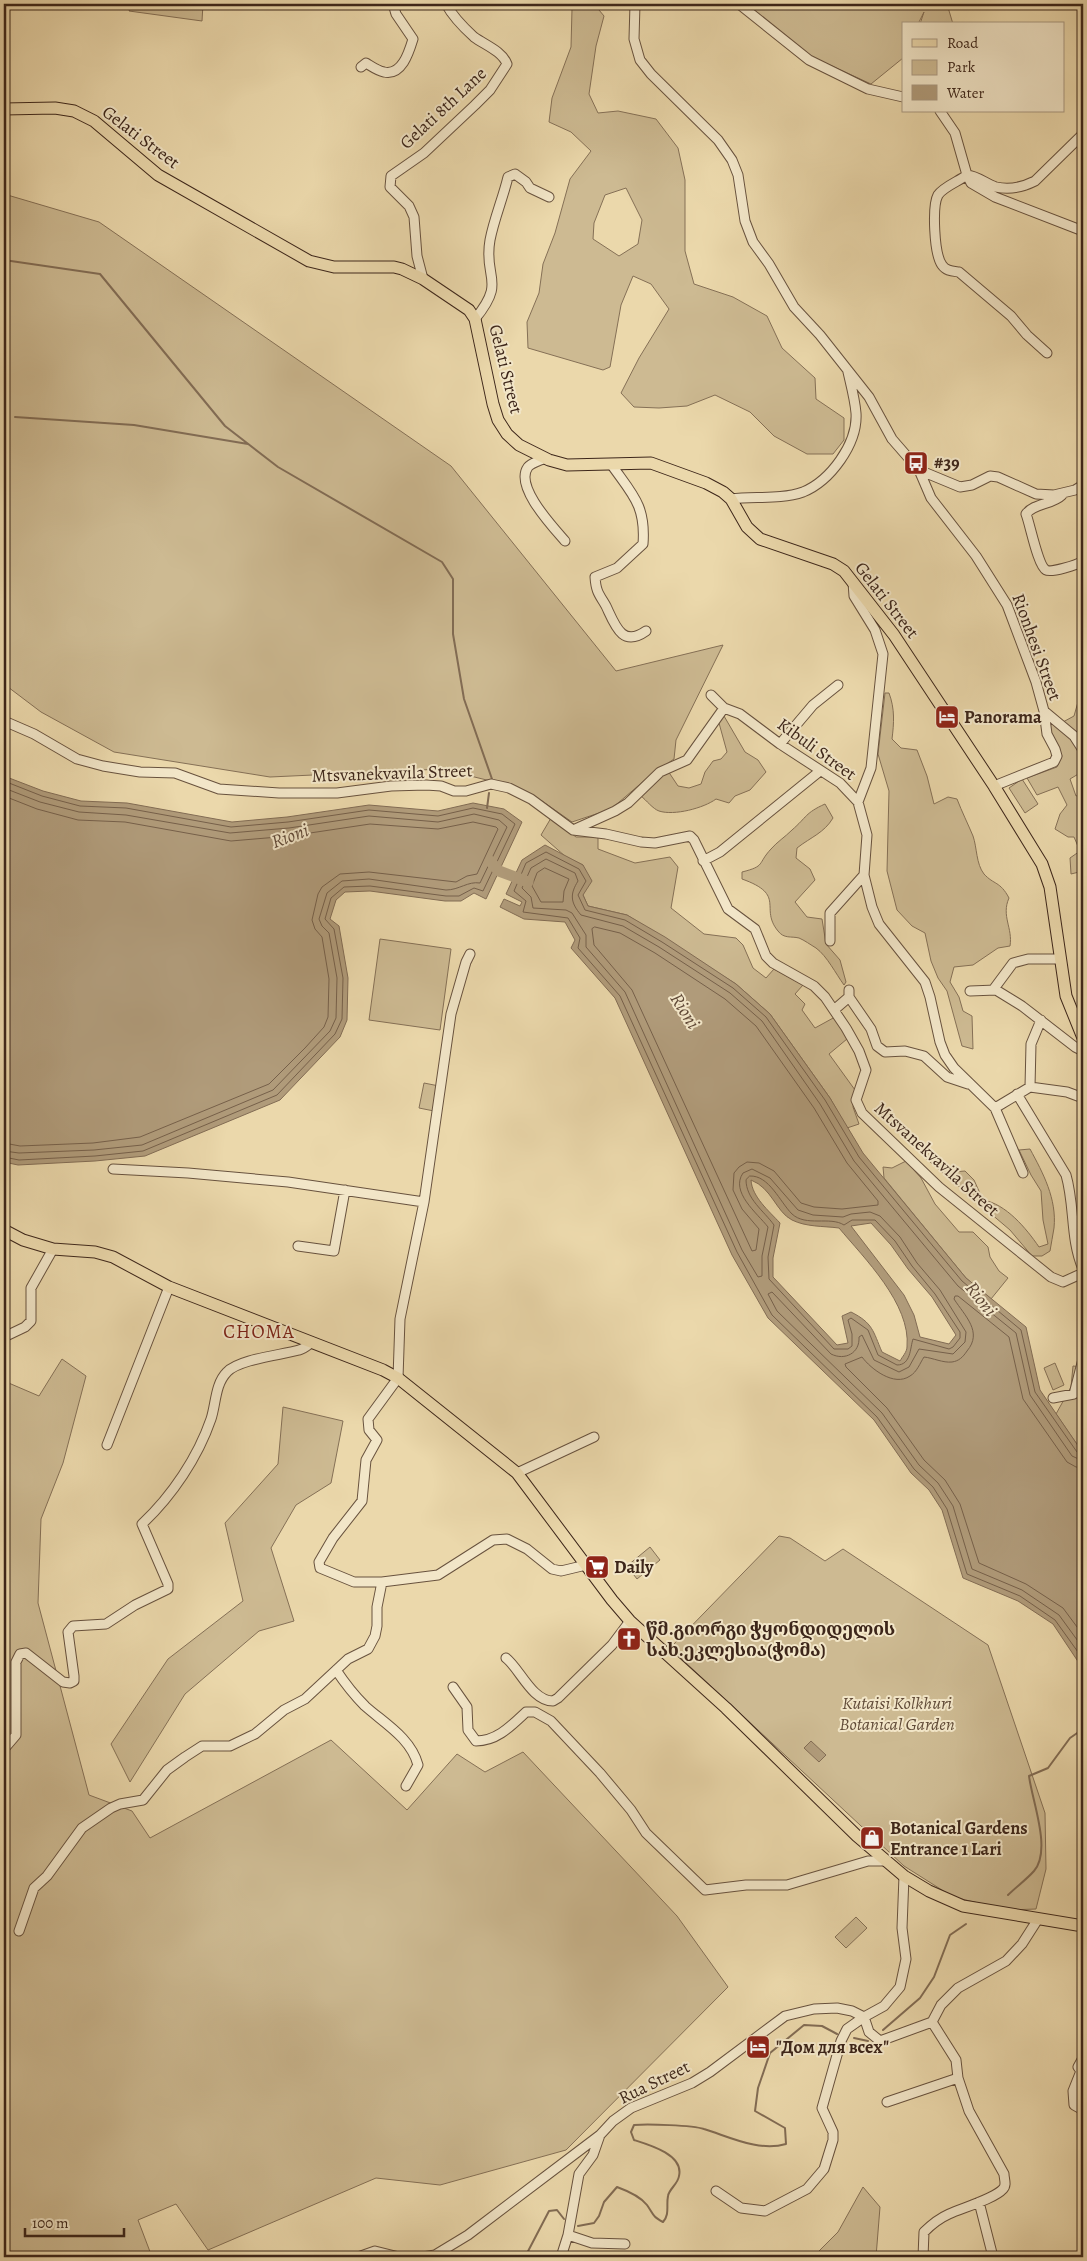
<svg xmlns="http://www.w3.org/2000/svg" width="1087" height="2261" font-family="Alegreya,'Noto Serif Georgian',serif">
<rect width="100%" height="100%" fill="#ebd8ab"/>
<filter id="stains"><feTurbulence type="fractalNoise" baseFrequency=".004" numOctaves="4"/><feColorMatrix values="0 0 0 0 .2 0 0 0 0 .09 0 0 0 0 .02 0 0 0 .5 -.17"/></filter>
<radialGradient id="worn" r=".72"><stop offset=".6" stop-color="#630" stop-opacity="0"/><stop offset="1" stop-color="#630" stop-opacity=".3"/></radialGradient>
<path fill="#cdba92" stroke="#857056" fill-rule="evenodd" d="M132,4h71l-1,17 -73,-10z
M577,4h17l10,12 -8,30 -7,48 9,19 20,-2 38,8 22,29 7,32v71l9,33 39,13 34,19 15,32 33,30 1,21 28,19v22l-11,14h-26l-33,-18 -24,-24 -35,-17 -28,11 -28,2 -25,-1 -13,-14 18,-35 30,-49 -18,-25 -18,-8 -12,29 -11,62 -7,3 -75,-22 -1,-26 12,-29 4,-29 12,-31 15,-54 21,-28 -20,-19 -22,-10 3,-24 19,-51 1,-38zM626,188l16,32 -4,24 -19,12 -26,-17 1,-16 11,-28z
M744,4h203l6,20h-33l4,-12 -6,12h-15v34l-32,26 -63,-29z
M4,194l95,28 352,244 165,205 107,-26 -47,95 -2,19 -22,15 -41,35 -39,13 -30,-21 -31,-15 -69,-17 -172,8 -156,-25 -73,-40 -37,-28z
M885,693h4c6,16 5,30 3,46l9,9 16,2 10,26 7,28 14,-7 9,2c5,13 11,25 16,37 4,11 3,28 11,38 10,11 16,7 25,24 -8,18 4,30 1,48l-12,2 -25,17 -19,2 -4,15 9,15 4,14 9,5 1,33 -11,-3 -15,-55 -9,-13 -7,-17 -6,-28 -13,-7 -15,-16 -10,-39 2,-80 -11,-37z
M1083,701v40l-20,-19 11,-6 4,-14z
M724,716l21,36 13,8 8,12 -16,18 -15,6 -6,7 -13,-4c-12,9 -42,17 -57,12 -6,-2 -13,-11 -18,-15l27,-25 10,15 11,2 12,-4 4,-12 8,-11 8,-2 6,-7 -8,-29z
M1051,721c19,15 36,24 29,52l-10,6 6,17 7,-2v77l-12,3 -1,-16 10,-7 -6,-14h-6l-13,-8 5,-15 7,-9 -9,-18 -21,8 -10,-17 30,-11 5,-11 -8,-15 -6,-19z
M1022,779l16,25 -13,9 -16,-25z
M825,804l8,14c-9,15 -22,19 -36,30l-1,10 14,11 5,11 -20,22 12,15 15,2 4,25 14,16 6,22 -2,3c-8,-11 -17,-29 -28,-37 -5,-3 -12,-8 -17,-10 -8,-2 -15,1 -21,-7 -19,-23 9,-36 -36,-52v-7c24,-6 15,-8 29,-23 6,-7 14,-12 21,-19 15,-13 13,-17 33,-26z
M551,818l25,19h22v12l37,14 35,-6 8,10 -7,41 33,26 32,4 7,7 10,23 13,10 8,-9 29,16 -8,9 10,10 -3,6 13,18 20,-11 12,22 -18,15 26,36 -2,17 6,17 -12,4 -17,-30 -60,-84 -34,-30 -109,-69 -39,-9 -5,-11v-30l-17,-8 -25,-22z
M380,939l71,10 -11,81 -71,-10z
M424,1083l15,3 -5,25 -15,-3z
M925,1147l28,25 12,-1 9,9 9,20c23,4 43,28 56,47l9,-3 -5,-24 -2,-29 -10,-16 -12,-25 11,-1c13,24 27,50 24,79 -1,8 -3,15 -4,23l-8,5h-10l-22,-26 -87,-74z
M906,1161l15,17 14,26 24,28h14l15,15 2,10 9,14 9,7 -17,21 -25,-21 -82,-100 -1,-11 9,1z
M62,1359l24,17 -23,87 -22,56 -3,84 51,192 43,16 18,27 181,-98 76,70 50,-56 28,18 38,-20 154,164 51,71 -162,163 -126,35 -64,-7 -168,72 -32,-46 -38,16 14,37h-148v-876l35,15z
M1055,1363l9,22 -11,5 -9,-22z
M1073,1366l10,1v86l-27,-39 15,-27z
M283,1407l60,14 -12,62 -35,22 -25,43 23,73 -35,10 -74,63 -55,88 -19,-38 57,-85 75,-58 -18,-78 53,-59z
M779,1536l11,2 35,23 18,-12 145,96 57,168 1,56 -10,40 -28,1 -55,-13 -49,-31 -234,-218z
M650,1547l10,13 -23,19 -10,-13z
M856,1917l11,11 -21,20 -11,-11z
M863,2187l17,20 -4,50h-63l25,-25z"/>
<path fill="#b09b7a" stroke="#826c54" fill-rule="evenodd" d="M4,776l39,15 38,10 46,2 105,19 55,-5 82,-12 69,6 35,-8 31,6 18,13 -36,77 -12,-6 -13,8h-16l-75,-10 -25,1 -9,8 -6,19 9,7 9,52 -1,42 -7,17 -60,63 -135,56 -50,5 -77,4 -14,-3z
M545,845l38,20 9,16 -9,14 5,11 39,9 38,22 71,47 34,30 60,84 33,55 103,125 60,49 14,63 43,63v216l-30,-45 -35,-23 -55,-23 -21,-68 -13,-20 -18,-17 -37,-53 -106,-102 -36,-63 -117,-257 -44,-50 4,-8 -10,-18 -41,-3 -24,-12 4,-8 16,7 2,-4 -16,-8 16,-34zM751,1180c21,8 25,32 41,40 14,7 31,6 47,8 25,30 72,76 68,119 0,5 -5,10 -7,14l-18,-9c-9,-21 -9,-29 -31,-40l-9,4 6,27 -11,2 -64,-68v-19l7,-35c-11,-12 -28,-26 -29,-43zM871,1223l20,22 17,24 24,28 24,38 -7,9 -29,-7 -6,-22 -10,-20 -53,-69z
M811,1741l15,14 -7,7 -15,-14z"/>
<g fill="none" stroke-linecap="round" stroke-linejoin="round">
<path stroke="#76604a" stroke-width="1" d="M4,781l38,15 38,10 46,2 105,19 57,-5 81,-12 69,6 35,-8 29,6 13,10 -32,67 -9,-3 -15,8h-13l-76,-10 -26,1 -13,11 -6,21 9,10 9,49 -1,41 -7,15 -58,61 -134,56 -48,5 -76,4 -15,-3
M4,788l36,14 39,10 47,3 104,18 59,-5 80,-12 69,6 36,-8 25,6 8,7 -27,56c-12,-2 -21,7 -34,7l-77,-11 -27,2 -15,12 -8,26 3,7 7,7 8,45 -1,40 -6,13 -57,59 -131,55 -48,5 -75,3 -15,-2
M4,796l33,13 41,11 47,2 106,19 59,-5 80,-12 68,5 35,-7 23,5 2,2 -21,45 -10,2 -11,6 -87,-10 -29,2 -18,13 -4,7 -6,26 3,9 7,8 7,42 -1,38 -4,10 -19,21 -36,36 -129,53 -47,6 -73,3 -16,-3
M545,868l24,11 -5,12 -1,11h-22l-9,-16 5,-13z
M595,927l25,6 35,20 70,46 31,27 58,82 33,55 31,38v4l-36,4 -28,-2 -13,-4 -27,-32 -15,-8 -12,-1 -8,5 -5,6 -1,17 9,19 17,20 -3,21 -4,1 -120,-261 -38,-45 -2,-16z
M750,1176c19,-1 30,26 42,38 14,13 38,2 52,11l8,-5h23l20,21 17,25 23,28 25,38v6l-7,9 -4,2 -36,-10c-3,9 -2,26 -16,26l-19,-10 -10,-25 -17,-12 -3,2 4,14v12l-4,3h-14l-65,-70 -1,-22 6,-32c-10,-14 -28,-26 -28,-45z
M1083,1455l-6,-3 -42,-60 -14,-62 -59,-49 -103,-124 -34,-57 -59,-83 -33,-29 -71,-46 -37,-22 -40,-10 -7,-15 8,-14 -7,-12 -33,-17 -20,11 -12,28 12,10 -3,11 45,6 12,20 -2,10 42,48 117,256 35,63 105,102 37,52 19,18 14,22 20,65 53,22 35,24 28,39
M1083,1461l-11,-5 -42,-61 -14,-62 -58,-47 -104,-125 -34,-57 -58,-83 -32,-28 -71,-46 -36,-21 -42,-11c-11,-13 -11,-21 -3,-34l-3,-8 -29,-14 -15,9 -9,20 9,9 2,11 33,2 6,3 14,22v12l39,45 117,258 16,27 4,-1v-20l6,-29c-11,-14 -38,-35 -25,-54l9,-4 18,9 28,32 15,5 30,2 8,-3 19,-2 10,4 20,21 17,26 23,27 26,42 -1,10 -12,12 -34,-5 -10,18 -10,5 -25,-12 -12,-25 -3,2c1,16 -14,24 -28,17l-59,-62 -4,2 9,17 105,102 37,52 19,18 15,23 19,63 50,21 37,25 24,33
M1083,1468l-7,-1 -9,-5 -44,-63 -14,-62 -51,-41h-3l-1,3c11,17 29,33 13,52 -4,6 -8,10 -15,11 -9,1 -19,-4 -28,-5 -4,6 -7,15 -14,19 -16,11 -39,-7 -48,-19l-17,7 1,3 41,41 37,52 21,20 15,24 19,59 47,21 37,24 20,27"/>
<path stroke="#826c54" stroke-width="2" d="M4,260l96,14 125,152 53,41 164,95 11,17v55l11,65 28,80
M15,417l119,8 114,19
M487,808l2,-15
M1008,1895c8,-8 18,-15 26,-24 18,-21 -2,-70 -5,-95l19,-8 22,-30 13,-9
M883,2030l37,-32 14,-21 16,-42 16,-11
M854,2038l14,3
M578,2226l16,-3 5,-7 5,-14 13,-15c11,4 23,9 30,18 7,10 5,11 16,17 7,-8 3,-16 5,-26 1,-7 10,-12 11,-20 5,-21 -29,-31 -45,-36l-3,-8 3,-7c13,-1 58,0 70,4 26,8 55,23 82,15l-1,-16 -30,-17 3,-23 12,-35 34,-28 18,1 15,8
M525,2257l24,-46 8,-1 7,9"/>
<path stroke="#b09b7a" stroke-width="11" d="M490,861l9,10 29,11"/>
<defs>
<path id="minor" d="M635,4l-1,35 6,21 11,14 67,66 14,20 6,15 7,46 8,21 16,22 25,43 26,28 49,62 23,42 27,31 41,17 12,-2 18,-9 8,1 38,17 18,1 21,-5 8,-5
M739,4l70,56 59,29 35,8
M361,67l5,-4c5,3 12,8 18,9 18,4 25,-20 29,-33l-17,-25 -3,-10
M940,111l15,22 12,42 4,8 24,14 88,34
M967,175c-8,6 -24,12 -29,20 -6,11 -4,59 4,70 4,6 10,6 17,7l52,44 16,19 20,18
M967,175c11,1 19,9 29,12 13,3 27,0 39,-6l48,-47
M423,279l-6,-23 -3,-39 -5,-11 -19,-19 1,-11 33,-23 51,-48 15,-15 17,-26c-5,-13 -22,-19 -33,-27 -11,-10 -21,-20 -28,-33
M475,319c32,-39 8,-40 15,-79 4,-21 13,-42 18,-63l7,-3 11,8 4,6 19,9
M545,458c-6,3 -14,5 -17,9 -14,19 25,60 37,74
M611,464c21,30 35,41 32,80l-26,24 -22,9c1,15 4,17 11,29 9,19 16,42 40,25
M919,470l12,28 45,58 31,49 29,77 8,29 3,23 8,15 2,7 -3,6 -60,24
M1062,495c-10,10 -28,8 -36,19 4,10 12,52 20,56 5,3 31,-5 37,-9
M731,499c23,-3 49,1 72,-7 27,-11 55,-48 53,-79 -1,-13 -5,-28 -8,-41
M853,582l1,14 21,34 8,24 -12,114 -13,34
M711,695l13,13 16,6 40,30 60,39 18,19 9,33 -3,40 8,32 7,17 46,58 5,15 10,45 5,13 9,13 41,40 28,65
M1044,711l30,25 9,14
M4,721l30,13 43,25 26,7 37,6 35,1 44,16 60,4h58l54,-7 35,-1 15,1 13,5h12l25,-7 18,4 22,11 42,31 33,4 35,8 14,1 35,-7 4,4 34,69 27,20 11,27 7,7 41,23 11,11 21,31 13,23 7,19 -10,30 6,13 77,74 112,90 12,5 20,-9
M780,744l33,-39 25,-20
M573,830l42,-19 13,-8 32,-31 27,-12 37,-52
M703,861l17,-9 100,-81
M830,941v-28l34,-38
M993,990l20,-27 15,-4h33
M970,991l26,-1 26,16 53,41 8,4
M849,997l22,32 6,17 8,6 20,-1 19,5 23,21 21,7
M834,1010l15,-13v-7
M1030,1087l1,-43 10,-24
M1017,1094l49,81c9,31 4,64 17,94
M995,1108l35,-21 37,5 16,6
M113,1169l75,4 100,9 136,20
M298,1246l36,5 11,-61
M4,1337l21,-10 6,-6v-33l22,-39
M1053,1398l21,-4 9,-35
M107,1445l62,-158
M517,1473l77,-36
M382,1582h-28l-34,-14 -1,-6 14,-24 29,-37 4,-41 11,-20 -8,-10 -1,-11 30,-41 2,-59 24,-117 27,-188 15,-52 4,-8
M506,1658c14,11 26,43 47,43l5,-3 54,-53 18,-24
M336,1670c8,12 18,25 29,36 19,17 46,32 53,59l-12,21
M453,1687l14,20 1,23 8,11c21,0 35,-15 50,-29h9l16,9 49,52 31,37 15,23 59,57 41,-5h41l81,-24h18
M4,1749l12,-14v-73l4,-8 6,-1 37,29 7,1 4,-2v-5l-6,-44 5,-6 33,-2 29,-19 33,-16v-5l-26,-60c30,-28 56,-67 69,-105 5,-15 4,-35 16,-47 12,-13 55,-17 72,-22 5,-1 9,-5 13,-8
M904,1876l-2,52 4,31 -6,28 -16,19 -20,11 5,15 11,9 52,-19 9,-17 17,-17 48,-27 16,-17 16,-25
M19,1931l15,-43 13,-12 35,-48 29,-20 9,-4 23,-4 24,-30 18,-13 17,-11h28l25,-12 29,-24 21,-11 43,-40 20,-10 7,-13 2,-10v-19l5,-25 56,-7 55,-35 14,-1 20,10 25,20 9,2 25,-6
M1083,2058l-5,9 3,4 -8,20 1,14 9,5
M887,2102l71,-24
M979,2202l14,55
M568,2235l24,8 33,1
M358,2257l17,-6 24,6
M423,2257l12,-2 33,-20 132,-100 13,-14 18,-13 61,-25 18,-11 75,-56 29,-7 23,-1 15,3 12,6 -17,12 -6,12 -19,67 11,24v8l-9,29 -17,20 -42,22 -24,-3 -25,-17
M561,2257l7,-22 11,-61 14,-19 7,-20
M923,2257l1,-25c7,-7 16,-14 25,-18 13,-6 45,-15 54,-25 4,-4 1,-10 1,-15l-35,-63 -11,-33 -2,-18 -24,-38"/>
<path id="major" d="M4,109l51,-1 19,3 20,10 64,54 151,86 25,6h60l8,2 21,10 46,31 6,9 18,85 5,16 9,14 12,11 30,15 18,5 84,-2 55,20 17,9 8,7 16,28 13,12 73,25 11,7 50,64 100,151 48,78 8,23 16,109 17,42
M4,1230l19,10 30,9 42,3 18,5 56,30 214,83 15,8 119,95 95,127 18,21 96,87 131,128 47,40 25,15 34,15 120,20"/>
</defs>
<use href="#minor" stroke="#68523e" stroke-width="11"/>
<use href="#major" stroke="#3d261a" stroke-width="13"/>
<use href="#minor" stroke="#f2e6c8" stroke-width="9"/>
<use href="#major" stroke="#ebd8ab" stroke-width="11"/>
</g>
<defs>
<symbol id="bus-square" viewBox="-11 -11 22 22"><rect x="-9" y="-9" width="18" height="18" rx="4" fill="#8f2418" stroke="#f2e6c8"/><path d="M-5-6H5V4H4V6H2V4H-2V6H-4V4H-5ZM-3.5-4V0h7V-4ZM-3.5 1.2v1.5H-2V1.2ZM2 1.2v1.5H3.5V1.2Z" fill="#fff"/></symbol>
<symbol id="hotel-square" viewBox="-11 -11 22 22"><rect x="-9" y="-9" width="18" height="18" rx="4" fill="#8f2418" stroke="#f2e6c8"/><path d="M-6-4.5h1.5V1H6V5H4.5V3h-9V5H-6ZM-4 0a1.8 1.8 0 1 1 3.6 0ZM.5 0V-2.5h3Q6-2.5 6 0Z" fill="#fff"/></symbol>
<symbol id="supermarket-square" viewBox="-11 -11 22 22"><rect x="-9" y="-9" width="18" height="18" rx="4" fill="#8f2418" stroke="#f2e6c8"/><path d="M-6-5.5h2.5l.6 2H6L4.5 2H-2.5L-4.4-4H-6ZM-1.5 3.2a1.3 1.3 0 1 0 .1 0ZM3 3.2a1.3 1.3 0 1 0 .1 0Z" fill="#fff"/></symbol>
<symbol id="church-square" viewBox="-11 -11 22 22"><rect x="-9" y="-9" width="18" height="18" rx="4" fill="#8f2418" stroke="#f2e6c8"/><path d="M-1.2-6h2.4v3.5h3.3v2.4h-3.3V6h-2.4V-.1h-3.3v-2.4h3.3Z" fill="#fff"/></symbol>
<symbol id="shop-square" viewBox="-11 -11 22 22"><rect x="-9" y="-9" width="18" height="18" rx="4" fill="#8f2418" stroke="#f2e6c8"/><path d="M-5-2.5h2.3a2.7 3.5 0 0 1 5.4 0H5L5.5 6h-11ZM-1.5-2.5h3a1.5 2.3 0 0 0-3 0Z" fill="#fff"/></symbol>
</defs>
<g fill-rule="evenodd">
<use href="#bus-square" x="902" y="449" width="28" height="28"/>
<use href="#hotel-square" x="933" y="703" width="28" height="28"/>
<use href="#supermarket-square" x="583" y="1553" width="28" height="28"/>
<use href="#church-square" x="615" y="1625" width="28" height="28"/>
<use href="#shop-square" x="858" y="1824" width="28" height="28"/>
<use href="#hotel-square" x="744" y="2033" width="28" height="28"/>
</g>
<g text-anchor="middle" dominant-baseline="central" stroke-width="4" stroke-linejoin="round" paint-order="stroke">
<g font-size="18" fill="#3d261a" stroke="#f2e6c8">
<text transform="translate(443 108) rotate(-43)">Gelati 8th Lane</text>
<text transform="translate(141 137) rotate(37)">Gelati Street</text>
<text transform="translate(506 369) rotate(76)">Gelati Street</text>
<text transform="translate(887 600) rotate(52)">Gelati Street</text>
<text transform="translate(1037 647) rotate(70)">Rionhesi Street</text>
<text transform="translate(817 749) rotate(36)">Kibuli Street</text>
<text transform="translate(392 773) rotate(-2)">Mtsvanekvavila Street</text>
<text transform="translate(937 1159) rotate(42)">Mtsvanekvavila Street</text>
<text transform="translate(654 2082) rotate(-26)">Rua Street</text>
</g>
<g font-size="18" font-weight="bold" fill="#3d261a" stroke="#f2e6c8" text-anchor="start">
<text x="934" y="463">#39</text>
<text x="964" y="717">Panorama</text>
<text x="614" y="1567">Daily</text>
<text x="646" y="1629">წმ.გიორგი ჭყონდიდელის<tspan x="646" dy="21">სახ.ეკლესია(ჭომა)</tspan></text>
<text x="890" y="1828">Botanical Gardens<tspan x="890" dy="21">Entrance 1 Lari</tspan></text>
<text x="776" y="2047">"Дом для всех"</text>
</g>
<g font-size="18" font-style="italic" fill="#614b38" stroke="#f2e6c8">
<text x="897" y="1703">Kutaisi Kolkhuri<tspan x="897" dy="21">Botanical Garden</tspan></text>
</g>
<g font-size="19" font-style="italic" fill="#604937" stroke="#f2e6c8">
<text transform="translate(290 836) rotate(-20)">Rioni</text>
<text transform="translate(685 1011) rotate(58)">Rioni</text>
<text transform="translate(981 1299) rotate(52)">Rioni</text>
</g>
<g font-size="19" letter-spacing="1" fill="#7a1f14" stroke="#f2e6c8">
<text x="259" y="1332">CHOMA</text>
</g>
</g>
<rect width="1087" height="2261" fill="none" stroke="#ebd8ab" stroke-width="20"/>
<rect x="5" y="5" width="1077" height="2251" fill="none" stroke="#3d261a" stroke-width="2.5"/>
<rect x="10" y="10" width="1067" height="2241" fill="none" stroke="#3d261a"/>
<rect x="902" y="22" width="162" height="90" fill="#f2e6c8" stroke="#aa9982"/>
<rect x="912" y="39" width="25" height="8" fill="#ebd8ab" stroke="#aa9982"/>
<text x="947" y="48" font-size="15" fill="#3d261a">Road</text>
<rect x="912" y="60" width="25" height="15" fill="#cdba92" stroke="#aa9982"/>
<text x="947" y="72" font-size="15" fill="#3d261a">Park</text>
<rect x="912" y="85" width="25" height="15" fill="#b09b7a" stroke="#aa9982"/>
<text x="947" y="98" font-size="15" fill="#3d261a">Water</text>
<path d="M25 2228v8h99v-8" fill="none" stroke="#3d261a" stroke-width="2.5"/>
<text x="32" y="2228" font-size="15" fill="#3d261a" stroke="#f2e6c8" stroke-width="4" paint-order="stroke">100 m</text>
<rect width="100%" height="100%" filter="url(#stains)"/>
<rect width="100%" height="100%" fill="url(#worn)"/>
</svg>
